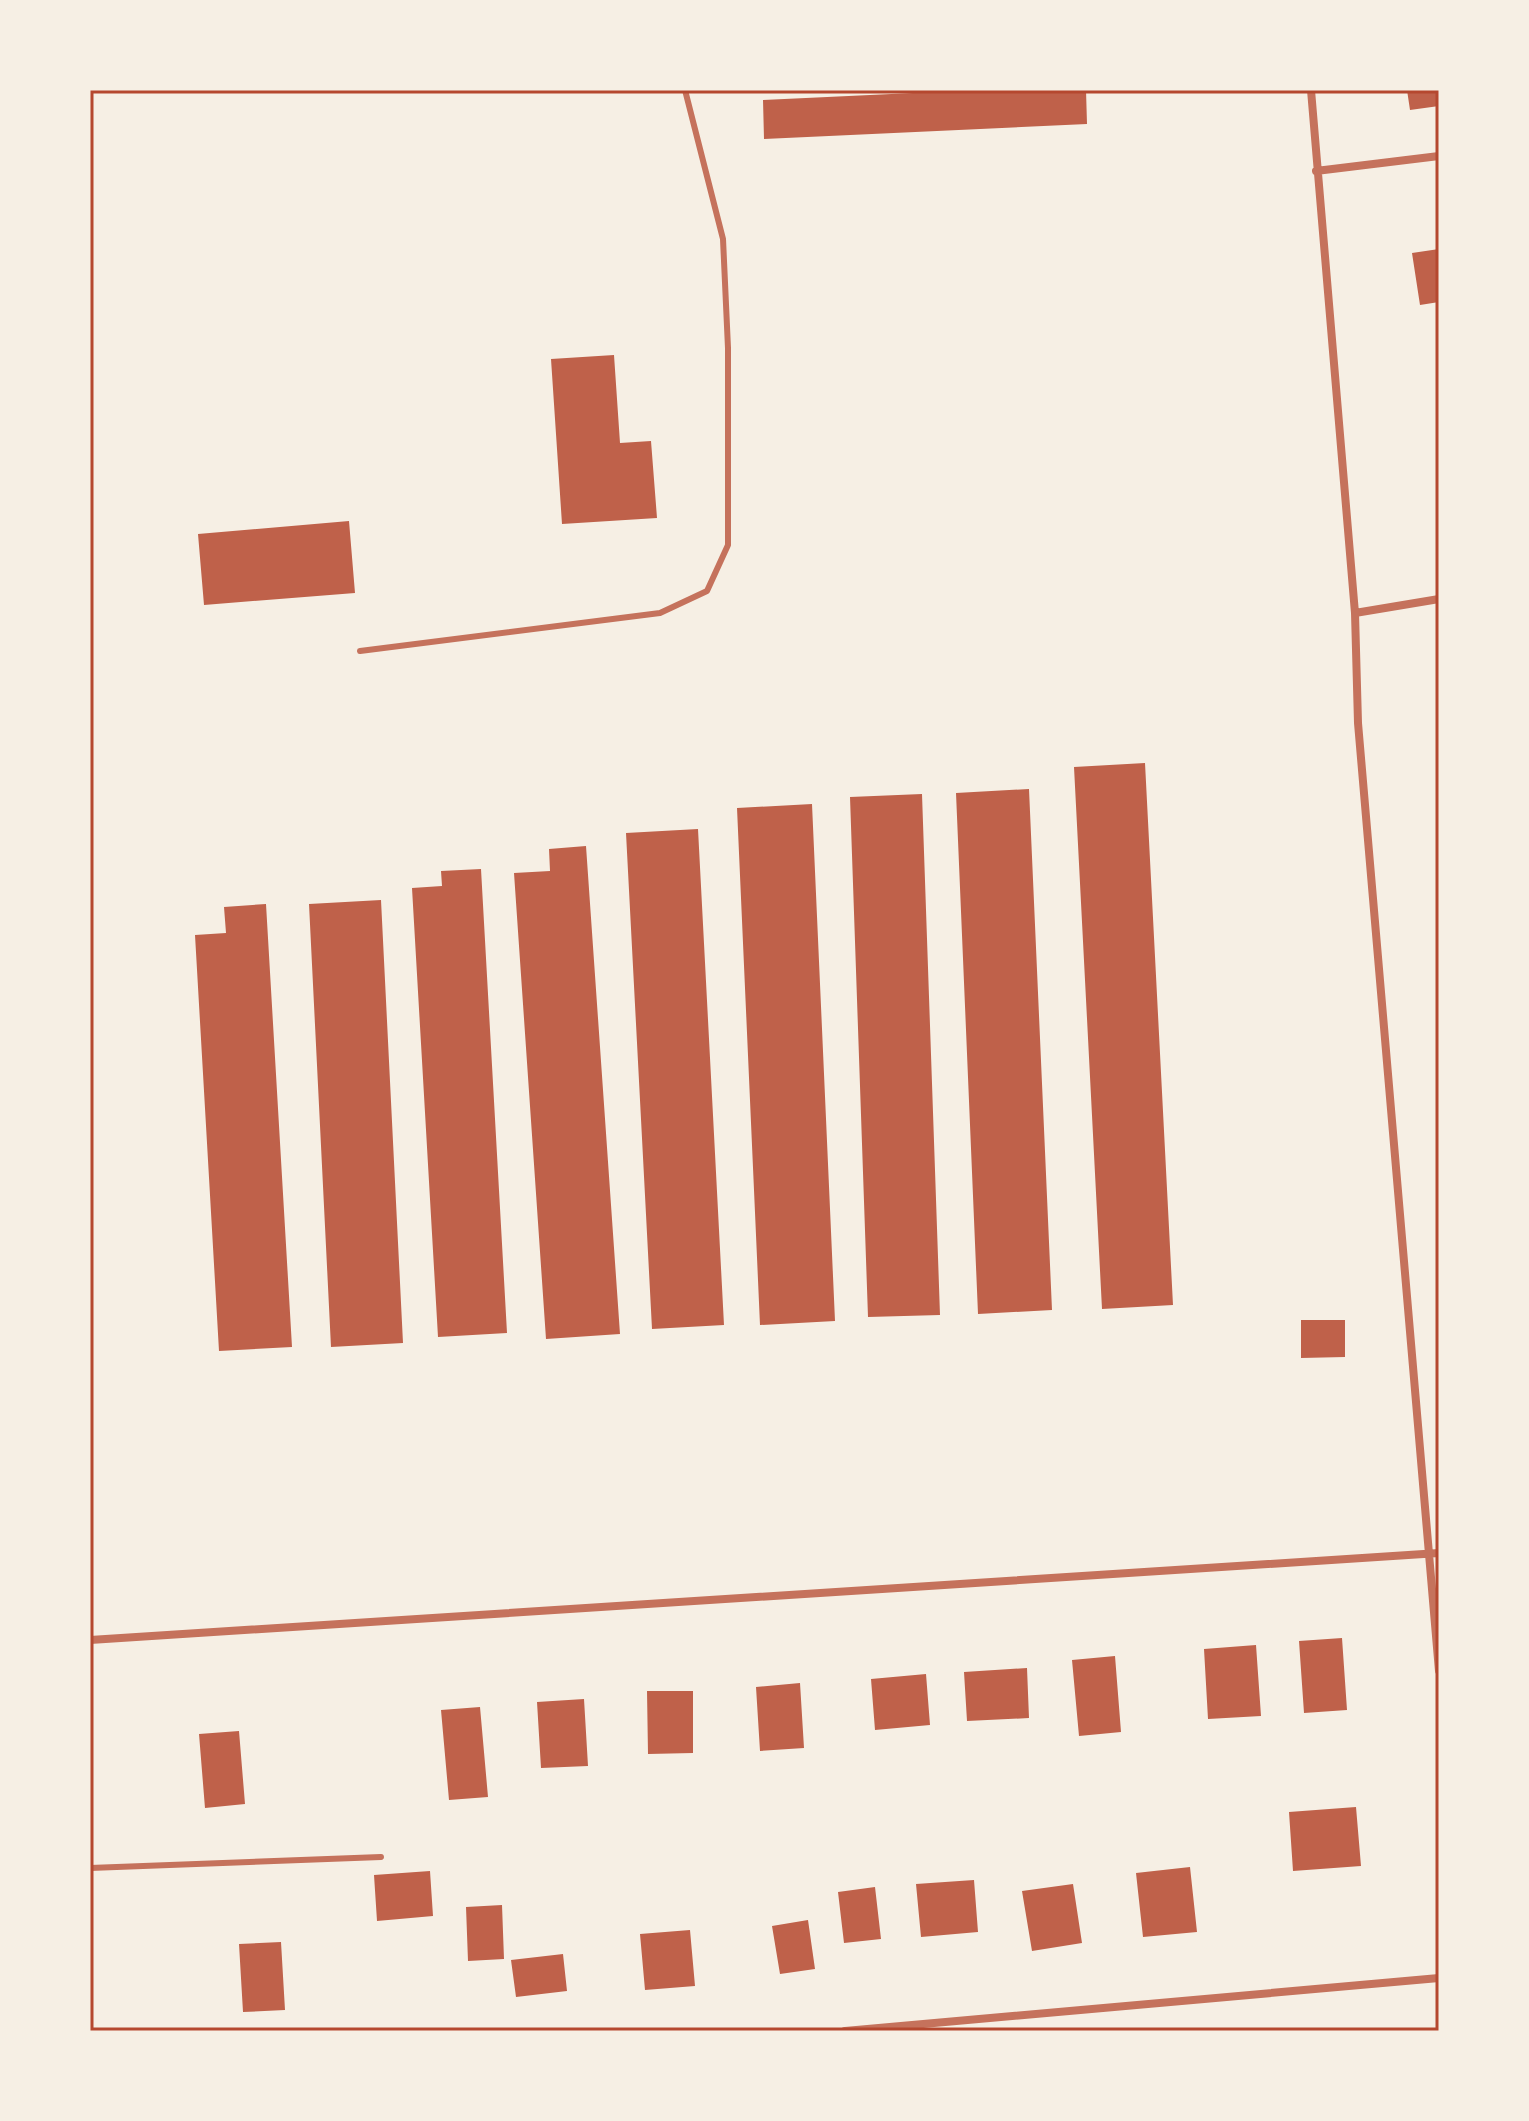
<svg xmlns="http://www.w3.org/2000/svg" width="1529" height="2121" font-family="'Golos Text',sans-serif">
<rect width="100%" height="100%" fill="#f6efe4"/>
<path fill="#bf614a" d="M977,90h109l1,34 -323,15 -1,-39z
M1407,90h32v16l-29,4z
M1439,249v53l-19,3 -8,-52z
M614,355l6,88 31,-2 6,77 -95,6 -11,-165z
M349,521l6,72 -151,12 -6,-71z
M1145,763l28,542 -71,4 -28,-542z
M1029,789l23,521 -74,4 -22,-521z
M922,794l18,521 -72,2 -18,-520z
M812,804l23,517 -75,4 -23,-517z
M698,829l26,496 -72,4 -26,-496z
M586,846l34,488 -74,5 -32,-466 36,-2 -1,-22z
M481,869l26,464 -69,4 -26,-449 30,-2 -1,-15z
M381,900l22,443 -72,4 -22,-443z
M266,904l26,443 -73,4 -24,-416 31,-2 -2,-26z
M1301,1320h44v37l-44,1z
M1342,1638l5,72 -43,3 -5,-72z
M1256,1645l5,71 -53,3 -4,-70z
M1115,1656l6,76 -42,4 -7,-76z
M1027,1668l2,50 -62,3 -3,-49z
M926,1674l4,51 -55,5 -4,-51z
M800,1683l4,65 -44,3 -4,-64z
M647,1691h46v62l-45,1z
M584,1699l4,67 -47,2 -4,-66z
M480,1707l8,90 -39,3 -8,-90z
M239,1731l6,73 -40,4 -6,-74z
M1356,1807l5,59 -68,5 -4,-59z
M1190,1867l7,65 -54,5 -7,-64z
M430,1871l3,45 -56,5 -3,-46z
M974,1880l4,52 -57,5 -5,-53z
M1073,1884l9,59 -50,8 -10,-60z
M875,1887l6,52 -37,4 -6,-51z
M502,1905l2,54 -36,2 -2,-54z
M808,1920l7,49 -35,5 -8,-48z
M690,1930l5,56 -50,4 -5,-56z
M281,1942l4,68 -42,2 -4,-68z
M563,1954l4,37 -51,6 -5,-37z"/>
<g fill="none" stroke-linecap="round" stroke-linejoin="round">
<path stroke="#c5725c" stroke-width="6" d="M360,651l300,-38 47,-22 21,-46v-197l-5,-109 -38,-149
M90,1868l291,-11"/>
<path stroke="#c5725c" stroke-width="8" d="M1311,90l44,523 3,110 81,948
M1316,171l123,-15
M1355,613l84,-14
M90,1640l1349,-87
M845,2031l594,-53"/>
</g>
<rect width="1529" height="2121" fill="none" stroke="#f6efe4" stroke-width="184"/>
<rect x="92" y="92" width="1345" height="1937" fill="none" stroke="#b5482f" stroke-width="3"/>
</svg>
